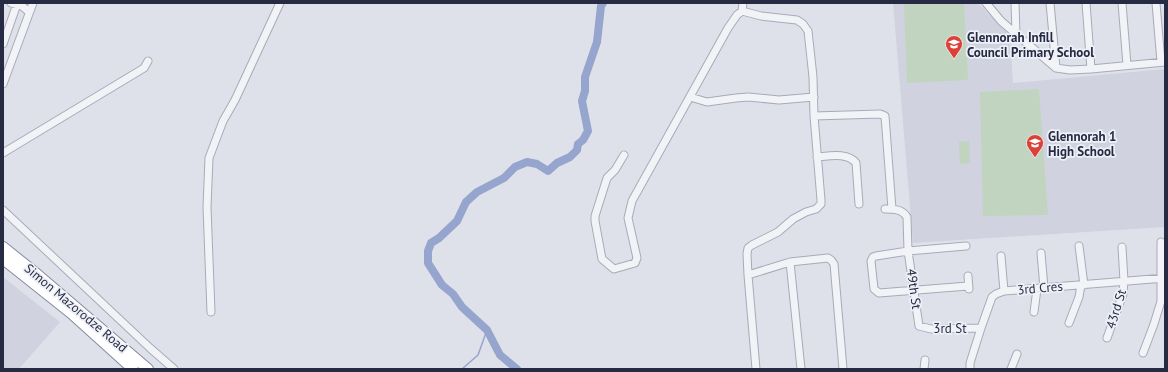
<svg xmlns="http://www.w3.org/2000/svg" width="1168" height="372" font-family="'PT Sans',sans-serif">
<rect width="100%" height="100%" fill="#dfe1ea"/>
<path fill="#d0d3df" d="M893,3h85l32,33 3,47 152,-14v158l-252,16z
M3,277l57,45 -41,47h-16z"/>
<path fill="#c0d4bf" d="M904,3h60l4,77 -61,3z
M1039,89l9,126 -65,1 -3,-124z
M969,141l1,22 -10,1 -1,-22z"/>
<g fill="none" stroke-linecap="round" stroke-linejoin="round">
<path stroke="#96a5cd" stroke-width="1.5" d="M462,369l16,-14 9,-25"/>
<path stroke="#96a5cd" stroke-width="8" d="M517,369l-17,-14 -13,-25 -25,-23 -9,-13 -11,-9 -14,-22v-12l3,-8 8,-5 18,-17 9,-19 11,-10 27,-14 11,-11 12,-5 10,2 11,7 9,-8 13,-6 7,-7 1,-6 5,-4 5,-9 -6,-30 3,-10v-14l12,-35 4,-36 2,-3"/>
<defs>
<path id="minor" d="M11,3l11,3 7,6
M986,3l15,18 55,47 14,2 21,-1 74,-7
M1015,3l1,31
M1050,3l6,65
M1086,3l5,66
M1122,3l5,62
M1156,3l5,59
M742,11l19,5 36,4 6,4 5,7 5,46 1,39 7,84v4l-5,5 -10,3 -13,7 -15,13 -26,13 -4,3 -1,6 1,21
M3,44l14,-40
M3,84l30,-81
M690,97l17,5 29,-4 12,-1 31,3 35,-3
M814,116l66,-2 5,2 7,93
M3,153l141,-85 4,-7
M624,155l-9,15 -8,8 -12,38v5l7,38 12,10 21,-6 2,-5 -9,-40 4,-17 96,-173 9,-13 5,-4 1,-8
M817,157c12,-1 31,-5 39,6l3,41
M885,209c9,0 17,0 22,8l1,34 11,75 12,3 50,-1
M3,210l147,138 24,21
M966,246l-58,5 -32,5 -3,1 -2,4 3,28 5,4 89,-7
M1079,246l5,39
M1041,253l3,35
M1001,256l3,35
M790,262l11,107
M968,276l1,13
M211,312l-4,-105 2,-49 14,-37 12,-21 45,-97
M1034,312l3,-23
M1069,323l10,-26 2,-12
M1107,338l16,-44 1,-13 -2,-34
M1143,353l11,-29 7,-23v-59
M756,369l-8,-94 42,-13 38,-4 3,2 3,4 9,105
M924,369l1,-9
M970,369v-6l11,-35 11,-31 4,-3 8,-3 161,-13
M1011,369l6,-15"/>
<path id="highway" d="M3,247l35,28 110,94
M3,259l68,54 62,56"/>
</defs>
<use href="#minor" stroke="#a8aab8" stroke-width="9"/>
<use href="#highway" stroke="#858aa2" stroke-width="12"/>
<use href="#minor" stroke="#f2f3f7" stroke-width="7"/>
<use href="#highway" stroke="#fff" stroke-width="10"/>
</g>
<defs>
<symbol id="school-pin" viewBox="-11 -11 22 30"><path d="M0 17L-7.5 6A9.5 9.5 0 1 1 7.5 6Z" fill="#dc4137" stroke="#eef0f7"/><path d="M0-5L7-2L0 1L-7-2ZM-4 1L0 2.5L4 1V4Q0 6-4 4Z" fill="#fff"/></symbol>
</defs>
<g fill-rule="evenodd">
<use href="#school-pin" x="944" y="34" width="20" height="27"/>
<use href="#school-pin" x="1025" y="133" width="20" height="27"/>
</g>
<g text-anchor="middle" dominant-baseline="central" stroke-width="3.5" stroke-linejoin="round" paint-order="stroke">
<g font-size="13" font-weight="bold" fill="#262a42" stroke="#eef0f7" text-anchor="start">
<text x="967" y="37">Glennorah Infill<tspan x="967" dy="15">Council Primary School</tspan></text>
<text x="1048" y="136">Glennorah 1<tspan x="1048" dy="15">High School</tspan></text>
</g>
<g font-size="13" fill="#262a42" stroke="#eef0f7">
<text transform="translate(1040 288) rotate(-5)">3rd Cres</text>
<text transform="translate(914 289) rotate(82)">49th St</text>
<text transform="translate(76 308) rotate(40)">Simon Mazorodze Road</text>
<text transform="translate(1116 309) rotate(-73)">43rd St</text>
<text x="950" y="328">3rd St</text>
</g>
</g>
<rect width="1168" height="372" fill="none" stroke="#262a42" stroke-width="8"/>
</svg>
